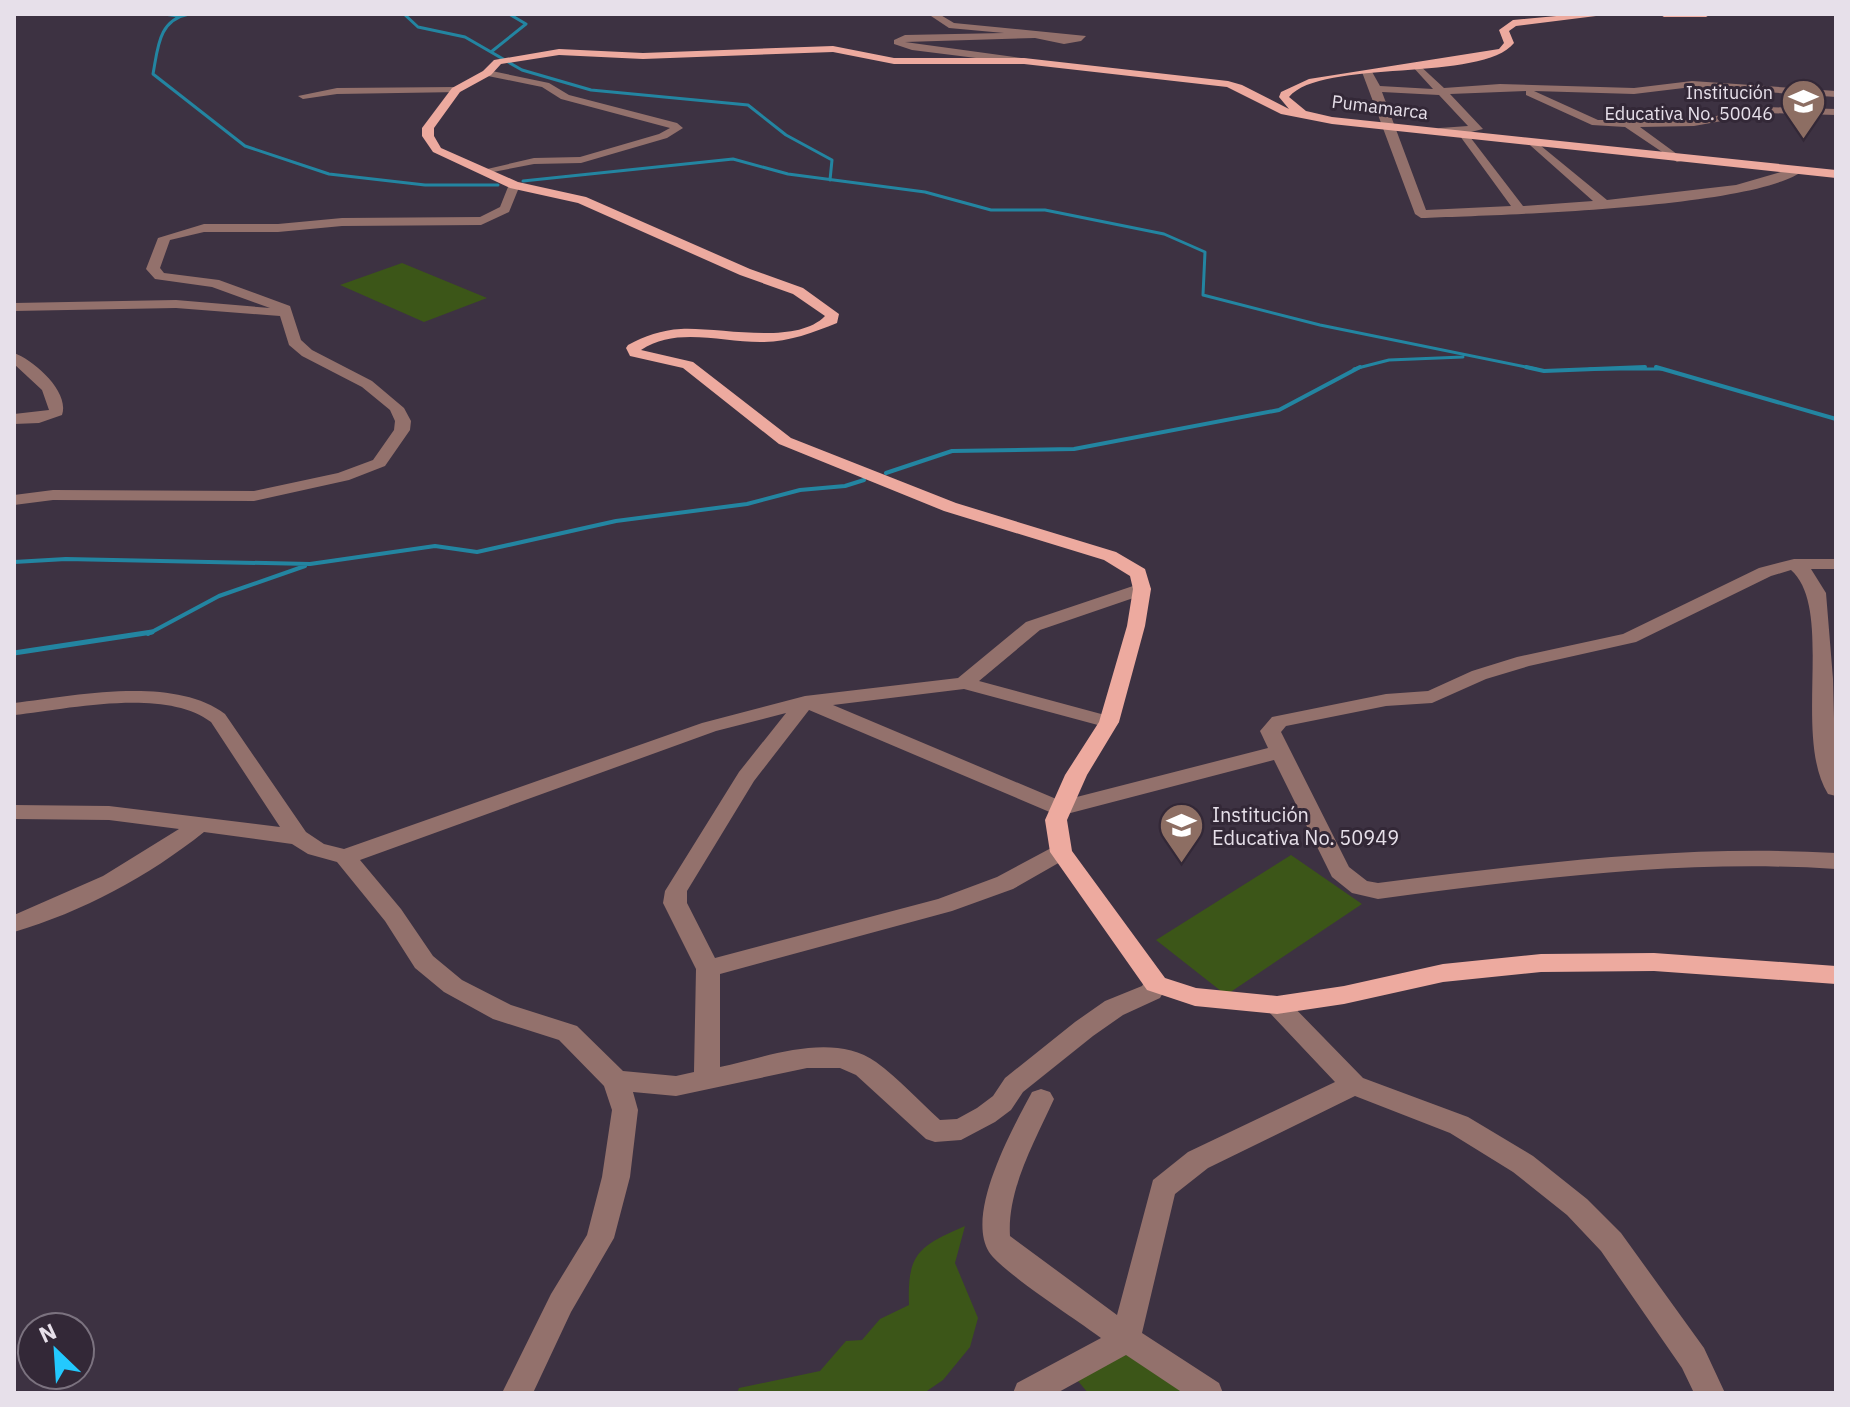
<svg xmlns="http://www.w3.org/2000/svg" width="1850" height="1407" font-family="'IBM Plex Sans',sans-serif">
<rect width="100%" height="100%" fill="#3d3242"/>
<path fill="#3c5618" d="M402,263l85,35 -63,24 -84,-37z
M1291,855l71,49 -136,91 -70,-55z
M965,1226l-10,37 23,55 -8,29 -27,33 -19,13h-187l2,-5 81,-17 26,-30 16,-1 18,-21 29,-14c-2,-52 10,-59 56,-79z
M1101,1342l41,17 51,34h-105l-15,-18z"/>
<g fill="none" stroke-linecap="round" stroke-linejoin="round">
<path stroke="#2385a1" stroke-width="3" d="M79,14h31
M164,14l14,2
M189,14c-31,6 -31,34 -36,60l92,72 84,28 96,11h73
M404,14l14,13 47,10 57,33 69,20 157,15 38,30 46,25 -2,20
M491,52l35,-28 -17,-10
M523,181l210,-22 55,15 137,18 66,18h54l119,24 41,18 -2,43 117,30 216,44
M1354,369l35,-9 74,-3
M1589,369h74"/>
<path stroke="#2385a1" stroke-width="4" d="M1526,367l18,4 101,-4
M1656,367l180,52
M886,473l66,-22 122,-2 205,-39 81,-43
M14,562l52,-3 244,5 125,-18 42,6 139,-31 131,-17 53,-14 45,-4 19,-6
M148,634l71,-38 86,-30"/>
<path stroke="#2385a1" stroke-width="5" d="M14,653l138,-21"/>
<path fill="#93716c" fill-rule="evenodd" d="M928,14h11l15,9 132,13 -5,5 -17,3 -29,-6 -130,4 123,17 -4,5 -112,-14 -18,-6v-4l11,-5 99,-2 -55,-5z
M1417,63l27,25 56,-4 134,4 58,-7 144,10v6l-144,-10 -58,7 -100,-3 64,29h96l72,-13 70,2v6l-70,-2 -72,13 -54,1 41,30v4l-4,1 -52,-35 -33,-2 -66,-30v-4l-76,3 33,35 -16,4 56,73 70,-5 -62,-55 -2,-2 6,-3 72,59 129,-15 62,-18 6,3c-49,39 -311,45 -383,48l-6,-4 -53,-142 9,-2 9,16 53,3 -21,-23zM1382,92l57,3 29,31 -28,2 -6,3 6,3 25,-1 -5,3 51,70 -85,4z
M487,70l62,13 20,12 108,28 6,5 -16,10 -86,25 -47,1 -51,10v-4l51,-12 46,-1 79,-23 11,-6 -109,-29 -19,-12 -59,-12v-4z
M456,87l4,1v4l-123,2 -34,5 -5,-3 39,-8z
M510,182l10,3 -11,27 -28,13 -139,1 -64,6h-74l-34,8 -10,28 4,5 55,7 71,26 11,34 11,10 60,31 32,27 7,13 -1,9 -25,36 -36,14 -95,21 -201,-1 -39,5v-10l39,-5 201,1 84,-18 35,-13 21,-30 1,-9 -5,-11 -28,-23 -60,-31 -13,-11 -9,-29 -104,-8 -162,3v-8l162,-3 94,8 -58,-21 -57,-8 -9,-10 12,-31 46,-14h74l64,-6 138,-1 20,-10z
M14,353c20,7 56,39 48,62l-23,8 -25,1v-10l35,-4 -7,-20 -28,-26z
M1794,559h42v10h-25l15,24 7,86 3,117 -8,-2c-36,-58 7,-185 -37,-224l-20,6 -135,66 -107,24 -43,13 -54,24 -46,3 -100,20 -5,6 68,135 18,14 11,2c153,-19 304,-39 458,-30v16c-154,-10 -305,10 -458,30l-26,-6 -20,-16 -58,-117 -215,56 -250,-106 -55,71 -67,110v12l28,55 223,-59 59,-22 56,-30h16l3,5 -3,5 -56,32 -61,22 -232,63v93c47,-10 112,-36 156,-5 23,17 43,39 64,58l17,-1 20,-11 16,-12 12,-18 70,-56 30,-21 37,-15 5,-8 9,-3 9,3 3,6 -8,14 -37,17 -30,21 -70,56 -12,18 -16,12 -34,18 -26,2 -9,-3 -70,-64 -16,-7h-33l-131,28 -43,-4 5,18 -8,67 -16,61 -43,74 -38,81h-31l49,-99 36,-59 15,-58 10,-67 -8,-24 -45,-46 -66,-21 -49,-27 -29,-24 -30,-47 -48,-59 -29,-8 -16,-10 -88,-12c-55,44 -122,80 -190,100v-17l89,-39 76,-47 -70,-9 -95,-1v-14l95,1 171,21 -69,-105c-46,-35 -143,-13 -197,-7v-12c61,-7 159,-28 211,11l81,118 18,12 20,5 358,-126 103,-27 153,-18 68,-56 110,-37h12l3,4 -3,4 -108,37 -61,51 137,37 3,4 -3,4 -7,2 -145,-39 -131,16 228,96 207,-53 -8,-17 12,-14 114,-23 42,-3 44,-20 45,-14 106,-23 136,-66zM786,713l-47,59 -74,119 -2,12 33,66 -2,103 -18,4 -53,-5 -46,-45 -66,-21 -49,-25 -29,-24 -32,-47 -41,-49 356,-129z
M1277,996l9,3 77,79 105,39 65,39 54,43 34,34 83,115 21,45h-31l-12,-25 -81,-117 -34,-36 -54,-43 -63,-39 -95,-37 -147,72 -33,26 -33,139 77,50 4,10h-40l-57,-38 -69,38h-44l4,-10 84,-45c-24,-18 -99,-66 -112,-86 -24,-39 24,-124 43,-160l9,-3 9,3 4,7c-19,42 -47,90 -44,137l107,79 36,-135 35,-28 147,-70 -67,-71 -3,-6 3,-6z"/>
<path fill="#edaa9f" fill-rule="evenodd" d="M1578,14h34l-96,12 -7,5 5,12c-32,40 -192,15 -225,54l17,14 26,6 504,53v8l-504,-54 -51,-10 -54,-27 -203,-23h-130l-61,-12 -190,7 -84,-4 -58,9 -10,11 -31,17 -26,36v8l7,12 77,34 68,15 164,72 53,19 36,26 -2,9c-23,9 -48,19 -73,19 -41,1 -87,-16 -123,8l52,12 98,76 165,65 160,49 29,17 6,20 -6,37 -26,96 -32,53 -20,45 5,31 93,127 31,10 81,8 67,-10 99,-22 98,-10 113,-1 182,13v18l-182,-13 -113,1 -98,10 -99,22 -67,10 -82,-8 -48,-16 -97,-138 -5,-32 20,-45 34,-53 28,-96 6,-37 -3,-13 -26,-16 -160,-49 -165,-67 -96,-76 -53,-12 -4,-8 2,-3c17,-9 33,-15 53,-16 39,-2 115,17 144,-13l-32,-22 -53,-19 -162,-72 -68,-15 -77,-36 -11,-16v-8l30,-40 31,-17 11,-11 65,-11 84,4 190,-7 61,12h130l204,23 14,4 47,24 -10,-12 2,-5 28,-13 190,-30 5,-6 -5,-13 14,-10z
M1659,14h52l-5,3h-42z"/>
</g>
<defs>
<symbol id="school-pin" viewBox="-11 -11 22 30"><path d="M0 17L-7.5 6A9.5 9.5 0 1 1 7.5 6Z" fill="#8d6e63" stroke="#332837"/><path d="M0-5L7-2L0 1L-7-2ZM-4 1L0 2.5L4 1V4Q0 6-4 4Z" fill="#fff"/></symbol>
</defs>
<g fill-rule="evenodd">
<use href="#school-pin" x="1778" y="76" width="51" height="69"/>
<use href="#school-pin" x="1156" y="800" width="51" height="69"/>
</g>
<g text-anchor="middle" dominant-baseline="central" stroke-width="6" stroke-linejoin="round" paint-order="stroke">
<g font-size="18" fill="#e7e0ea" stroke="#332837" text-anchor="end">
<text x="1773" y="92">Institución<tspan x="1773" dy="21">Educativa No. 50046</tspan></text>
</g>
<g font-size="18" fill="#e7e0ea" stroke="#332837">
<text transform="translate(1380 107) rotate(7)">Pumamarca</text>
</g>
<g font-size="20" fill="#e7e0ea" stroke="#332837" text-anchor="start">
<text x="1212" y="814">Institución<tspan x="1212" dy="23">Educativa No. 50949</tspan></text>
</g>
</g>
<rect width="1850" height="1407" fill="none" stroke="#e7e0ea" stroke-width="32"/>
<g transform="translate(56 1351) rotate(335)"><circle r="38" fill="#332837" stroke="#7b727f" stroke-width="2"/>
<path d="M0-6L14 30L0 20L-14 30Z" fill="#23c9fe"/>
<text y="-12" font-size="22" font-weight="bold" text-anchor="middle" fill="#e7e0ea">N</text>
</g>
</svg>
